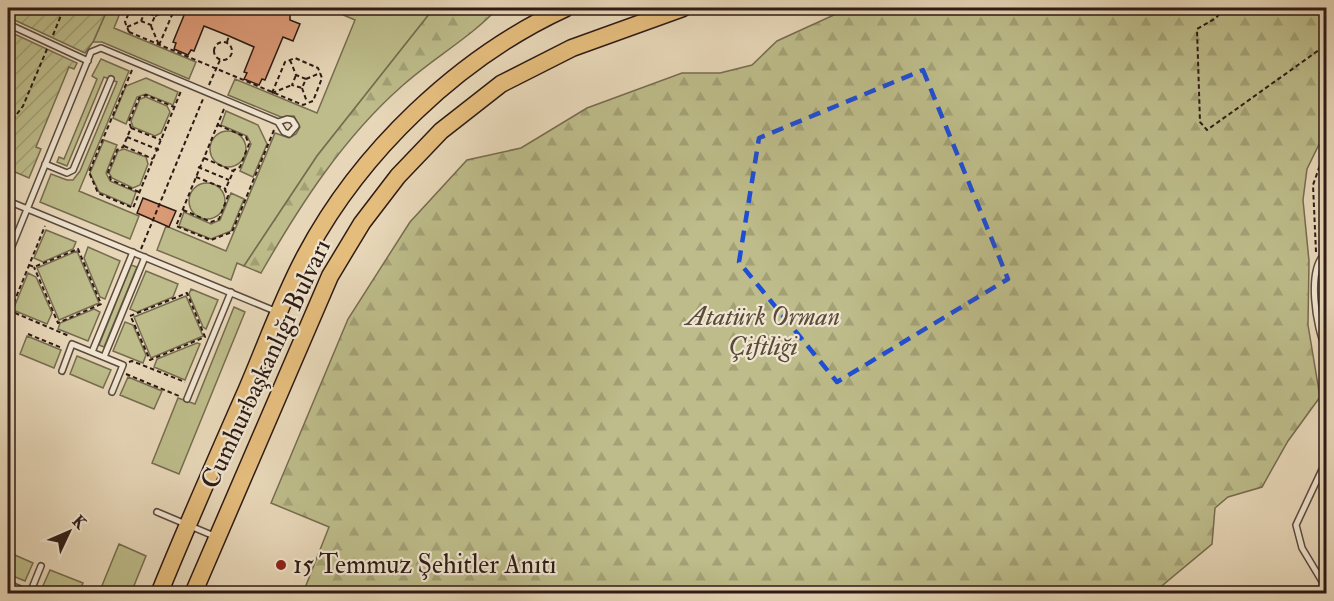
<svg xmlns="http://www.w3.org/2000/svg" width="1334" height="601" font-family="'IM FELL Double Pica',serif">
<defs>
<pattern id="forest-firs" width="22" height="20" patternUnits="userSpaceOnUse" patternTransform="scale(1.5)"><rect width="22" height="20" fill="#bdbc8a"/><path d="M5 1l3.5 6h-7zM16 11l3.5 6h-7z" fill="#a3a176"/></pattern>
<pattern id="garden-furrows" width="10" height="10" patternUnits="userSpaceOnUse" patternTransform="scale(1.5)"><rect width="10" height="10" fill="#bdbc8a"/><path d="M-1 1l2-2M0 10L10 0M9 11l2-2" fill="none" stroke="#a3a176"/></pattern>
</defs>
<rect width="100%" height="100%" fill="#e7d7b8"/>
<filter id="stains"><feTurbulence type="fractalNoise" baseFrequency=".00333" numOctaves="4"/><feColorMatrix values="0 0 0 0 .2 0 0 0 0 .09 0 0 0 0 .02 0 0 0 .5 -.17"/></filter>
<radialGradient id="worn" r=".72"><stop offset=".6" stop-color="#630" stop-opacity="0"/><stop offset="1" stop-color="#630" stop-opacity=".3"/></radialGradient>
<path fill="#bdbc8a" stroke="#766c50" stroke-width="1.5" d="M108,8h14l-8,20 82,34 -7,17 -87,-37h-9z
M327,8h107l-117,148 -73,110 -7,-3 -6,17 -74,-30 9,-24 60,25 49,-118 14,5 7,-4 4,-7 -6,-11 -13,1 -53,-22 7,-16 82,34 38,-93z
M101,59l28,12 -50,120 60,25 -9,23 -90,-37 11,-28 16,6h6l7,-9 37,-89 -13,-5 -37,89 -10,-4 2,-5 5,2 33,-80 -5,-3z
M146,78l32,14 -5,13 -27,-11 -9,3 -11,27 -13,-6 13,-32z
M146,97l21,9 3,6 -9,21 -6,3 -22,-9 -2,-6 9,-22z
M226,111l32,14 9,19 -14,33 -13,-6 11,-27 -4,-8 -26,-11z
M210 149a18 18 0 1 1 36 0a18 18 0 1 1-36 0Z
M104,140l13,5 -11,28 4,8 26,11 -5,14 -32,-14 -9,-19z
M124,149l22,8 2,7 -8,21 -7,3 -21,-10 -3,-5 9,-22z
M189 201a18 18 0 1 1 36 0a18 18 0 1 1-36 0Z
M231,193l13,6 -13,32 -20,8 -32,-13 5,-14 27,12 9,-4z
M46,230l30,12 -3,7 -30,13 -9,-4z
M88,247l32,14 -15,38 -5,-2 -16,-39z
M77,251l22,52 -40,17 -22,-52z
M131,265l6,2 -33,80 -5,-2z
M146,271l32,13 -5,13 -36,15 -7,-3z
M28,273l8,4 16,36 -5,11 -34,-14z
M191,289l27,11 -12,29 -3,-2 -14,-33z
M186,296l17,40 -52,22 -17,-41z
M234,307l11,5 -66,162 -27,-11 26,-65 17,6z
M94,309l6,3 -12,29 -30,-12 2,-6z
M125,322l8,3 13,30 -3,8 -30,-12z
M27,336l34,14 -7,18 -34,-14z
M197,343l3,1 -15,36 -31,-13 3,-8z
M77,356l34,14 -8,18 -33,-14z
M128,377l34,14 -8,18 -34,-14z
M119,544l27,12 -15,37h-32z
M8,552l25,11 -8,18 -17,-7z
M50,570l33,13 -4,10h-23l-14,-5z"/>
<path fill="url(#forest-firs)" stroke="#766c50" stroke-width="1.5" d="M434,8h64c-28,30 -65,50 -96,78 -59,52 -102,119 -141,187l-17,-7 73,-110z
M849,8h477v122l-19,39 -4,31 6,61 -1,64 12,72 -32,44 -26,46 -34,10 -13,11 -3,36 -60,50 -849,-1 26,-66 -58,-24 77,-184 62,-97 57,-62 54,-12 66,-40 95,-35h38l32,-8 25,-24z"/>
<path fill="url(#garden-furrows)" stroke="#766c50" stroke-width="1.5" d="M8,8h100l-15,34 -8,11 -77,-36z
M8,31l69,32 -3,6 -5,-2 -33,80 5,2 -12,29 -21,-9z"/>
<path fill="#da9975" stroke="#2e1b15" stroke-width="1.5" d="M187,8h103v12l10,4 -7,17 -10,-4 -18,43 -3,-1 -3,6 -15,-6 3,-6 -3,-1 10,-25 -25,-11 -25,-10 -10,25 -3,-1 -3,5 -14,-6 2,-6 -3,-1z
M143,198l33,13 -7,16 -32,-14z"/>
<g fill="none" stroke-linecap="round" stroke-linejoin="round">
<defs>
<path id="service" d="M8,24l80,37
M287,119l5,1 4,6 -7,8 -5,-2 -6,-10z
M45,164l22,9 6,-3 38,-91
M8,201l267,110
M1326,253c-20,15 -10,76 0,96
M8,256l83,-204 10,-4 177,74
M92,352l41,-100
M104,357l41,-100
M62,371l10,-27 51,21 -11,27
M187,399l44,-107
M1326,461l-30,64 6,23 24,40
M157,512l57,24
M8,584l22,9 11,-27"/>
<path id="primary" d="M159,594c28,-69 58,-137 88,-205 19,-44 35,-90 58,-133 55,-104 154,-199 261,-248
M193,594l137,-318 32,-53 36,-47 43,-45 60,-47 71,-36 111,-40"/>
</defs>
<use href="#service" stroke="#5c4a3e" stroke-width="8"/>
<use href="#primary" stroke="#2e1b15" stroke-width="19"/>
<path stroke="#2e1b15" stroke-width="2" stroke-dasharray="4.5 3" stroke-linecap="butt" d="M1224,8l-8,10 -19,11 3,93 7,8 119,-85
M155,16l14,-6
M151,26l8,19
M127,27l14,-6 10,4 4,-9 -10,-4 -4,9
M129,32l174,73
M129,32l-4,-10 6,-14
M53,35l11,-27
M214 51a9 9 0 1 1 18 0a9 9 0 1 1-18 0Z
M227,42l2,-6
M159,45l13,-30 -4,-7
M290,60l6,15 10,4 -4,9 -10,-3 4,-10
M132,70l-43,102 9,21 35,15 48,-117
M306,79l14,-6
M209,85l11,-25
M302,88l5,14
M272,93l13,-31 10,-4 23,10 4,10 -9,23 -10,4
M272,93l20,-8
M224,109l-48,117 35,14 21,-8 42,-102
M8,126l15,-20 24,-57
M131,128l30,12
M127,137l32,13
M124,146l29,13
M204,158l29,13
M198,167l31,13
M196,177l30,12
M139,192l-28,-12 -3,-8 9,-22 6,-3 8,-19 -2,-7 10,-23 7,-3 28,12
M183,210l28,12 8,-3 9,-23 -3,-6 9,-20 6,-3 9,-23 -3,-7 -28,-12
M141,249l62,-150
M1316,252l-3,-67 13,-37
M29,265l5,2 44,-18 23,55 -43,19 -24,-56
M8,310l61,26
M130,316l57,-23 18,44 -55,23 -19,-43
M8,317l37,-91
M28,334l34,14
M129,362l3,-1 53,21
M126,374l53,22
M40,589l11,5"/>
<use href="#service" stroke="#efe5d1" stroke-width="5"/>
<use href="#primary" stroke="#e4bc7c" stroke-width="16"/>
</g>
<path fill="none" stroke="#1d4ed8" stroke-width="4.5" stroke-dasharray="12 8" stroke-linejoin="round" d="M923,70l85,209 -171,103 -98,-120 20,-124z"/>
<circle fill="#8f2418" stroke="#efe5d1" stroke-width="2" cx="281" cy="565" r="6"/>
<g text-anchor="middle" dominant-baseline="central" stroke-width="4.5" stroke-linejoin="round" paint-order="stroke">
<g font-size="26" font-style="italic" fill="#594b38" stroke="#efe5d1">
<text x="763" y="317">Atatürk Orman<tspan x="763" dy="30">Çiftliği</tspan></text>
</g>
<g font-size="26" fill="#2e1b15" stroke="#efe5d1">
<text transform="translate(266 364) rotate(-65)">Cumhurbaşkanlığı Bulvarı</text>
</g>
<g font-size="26" fill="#2e1b15" stroke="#efe5d1" text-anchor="start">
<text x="293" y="565">15 Temmuz Şehitler Anıtı</text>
</g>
</g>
<rect width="1334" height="601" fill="none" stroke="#e7d7b8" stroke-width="30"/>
<rect x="9" y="9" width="1316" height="583" fill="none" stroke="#2e1b15" stroke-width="3"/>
<rect x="15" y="15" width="1304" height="571" fill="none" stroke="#2e1b15" stroke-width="1.5"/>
<g transform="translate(69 532) rotate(46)" stroke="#efe5d1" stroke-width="4.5" paint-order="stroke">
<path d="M0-4.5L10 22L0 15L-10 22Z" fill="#2e1b15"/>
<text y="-9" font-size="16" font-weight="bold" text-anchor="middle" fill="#2e1b15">K</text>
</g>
<rect width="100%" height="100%" filter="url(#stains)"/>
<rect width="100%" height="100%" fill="url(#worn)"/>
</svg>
